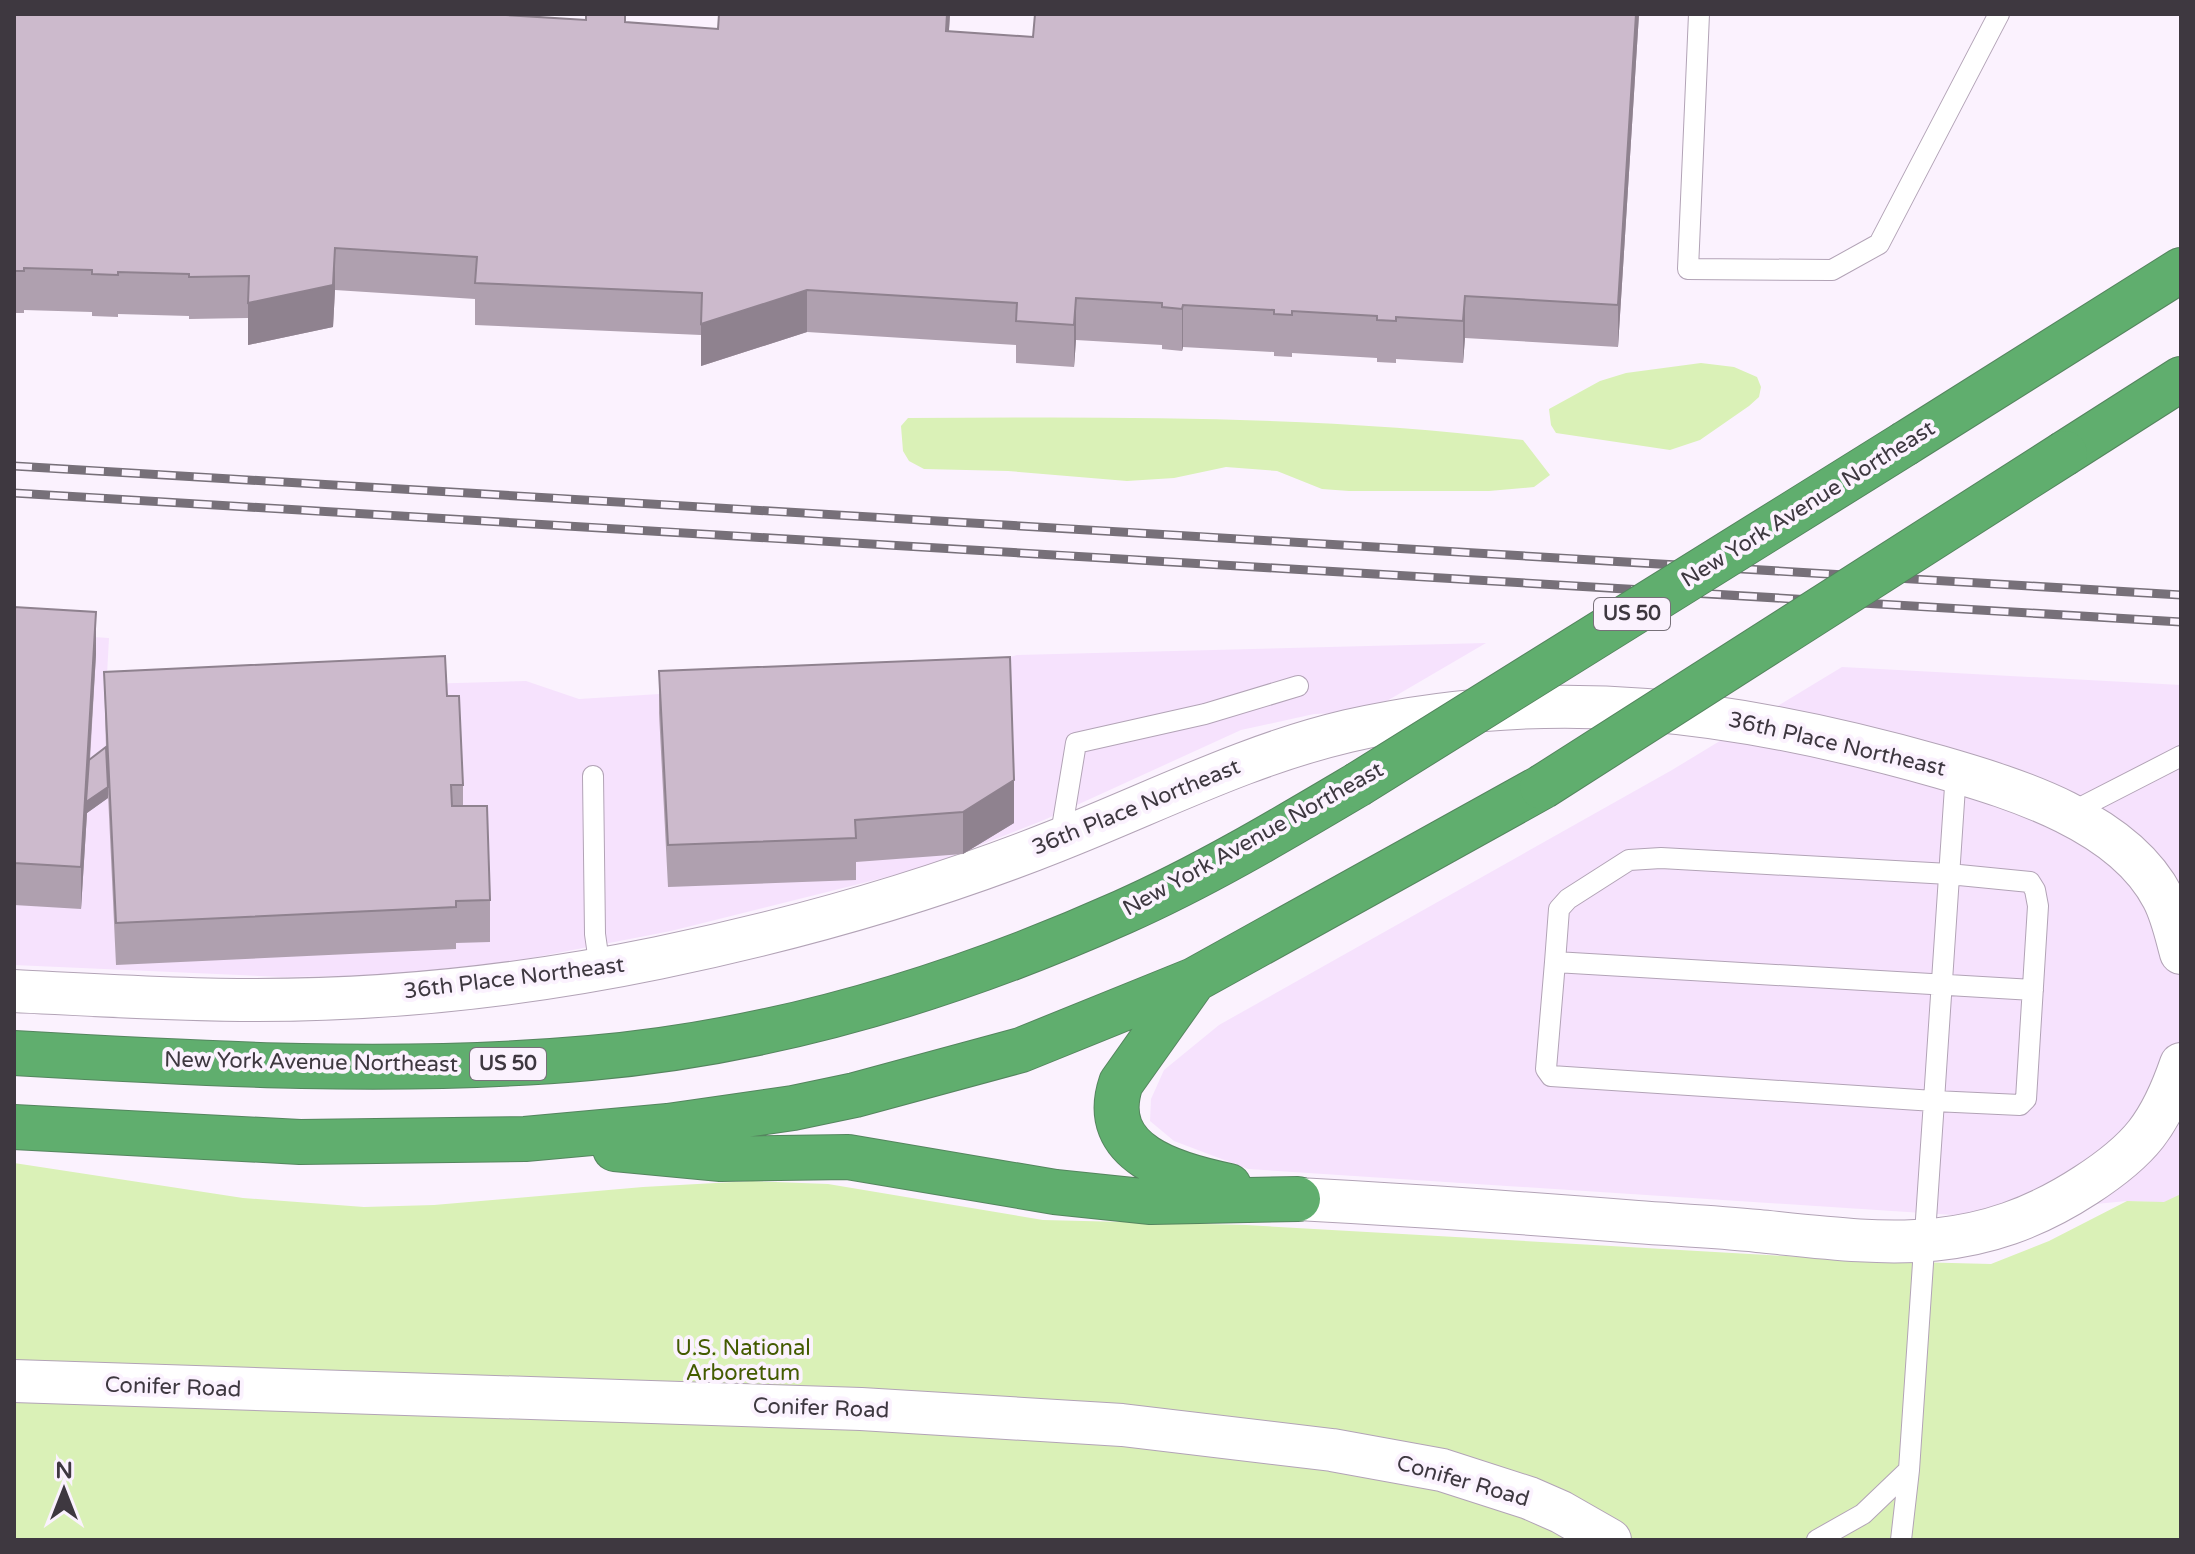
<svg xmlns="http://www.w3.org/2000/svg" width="2195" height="1554" font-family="'Varela Round',sans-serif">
<rect width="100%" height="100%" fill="#fbf2fe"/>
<path fill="#f6e2fd" d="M14,632l95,6 -3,55 420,-12 53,18 367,-23 71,-21 469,-12 -118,69 -54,2 -73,16 -197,90 -125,49 -248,62 -155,30 -131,14 -103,2 -268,-12z
M1842,667l339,18v518l-54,-2 -159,15 -720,-47 -74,-28 -24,-20 1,-22 13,-29 55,-45 453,-255z"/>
<path fill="#daf1b7" d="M1701,363l33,4 23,10 4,10 -2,10 -10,9 -49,34 -30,10 -114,-17 -5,-8 -2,-16 51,-28 26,-8z
M908,418c205,-1 411,-3 615,22l27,35 -16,12 -45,4h-140l-27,-2 -45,-18 -51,-4 -52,11 -47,3 -119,-10 -84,-2 -15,-8 -6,-10 -2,-25z
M14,1163l229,35 121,9 70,-2 209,-18 109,-6 76,3 215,36 203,5 627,36 118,3 58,-23 78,-40 37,1 17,-8v346h-2167z"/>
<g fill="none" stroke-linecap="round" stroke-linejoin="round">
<defs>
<path id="lane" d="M1699,14l-11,255 144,1 47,-26 120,-230
M1956,772c-7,109 -15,219 -22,329l86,4 6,-6 12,-193 -3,-16 -5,-8 -81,-8 -288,-16 -32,2 -61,39 -9,10 -4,53 478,28
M593,776l2,158 5,35
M2068,814l113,-58
M1060,840l16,-97 129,-29 93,-28
M1555,962l-9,107 5,7 383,25 -25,369 -8,70
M1817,1540l46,-26 46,-44"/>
<path id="street" d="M14,991c81,4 161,9 242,9 134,0 271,-15 402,-42 135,-28 270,-66 398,-117 97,-38 190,-86 292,-110 207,-47 391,-21 592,36 76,22 184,55 223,131 9,17 13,37 18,55
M1298,1199c113,6 226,14 339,23 41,3 81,5 121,9 126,13 216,27 328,-46 54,-35 74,-60 95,-121
M14,1381l847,28 261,16 210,25 110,20 87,28 32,14 49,28"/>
<path id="highway" d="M1906,443l275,-173
M2065,453l116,-74
M1194,980l-73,103c-24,71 55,92 108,103
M14,1053c191,11 384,22 576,5 183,-16 365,-71 533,-146 81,-36 158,-82 234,-127
M14,1127l286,15 225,-3 143,-13 125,-18 62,-13 166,-45 173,-70 348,-193
M615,1149l106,10 127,-2 207,35 96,10 147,-3"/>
</defs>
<use href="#lane" stroke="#b2a3b6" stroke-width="22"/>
<use href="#street" stroke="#b2a3b6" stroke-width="44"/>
<use href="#highway" stroke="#54855e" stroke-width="46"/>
<use href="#lane" stroke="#fff" stroke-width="20"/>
<use href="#street" stroke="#fff" stroke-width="42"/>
<use href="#highway" stroke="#60ae6e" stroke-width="44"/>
<defs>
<path id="rail" d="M14,466l2167,129
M14,493l2167,129"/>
</defs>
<use href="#rail" stroke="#777079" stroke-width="9"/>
<use href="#rail" stroke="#fbf2fe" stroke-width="6" stroke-dasharray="18" stroke-linecap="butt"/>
<defs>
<path id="highway-bridge" d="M1357,785l549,-342
M1542,787l523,-334"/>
</defs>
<use href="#highway-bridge" stroke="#54855e" stroke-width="46" stroke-linecap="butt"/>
<use href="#highway-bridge" stroke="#60ae6e" stroke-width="44"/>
</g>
<path fill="#afa0af" d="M14,14l611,8 93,7 1,-15h231l-1,17 84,6 606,-23 -21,333 -153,-9 -2,25 -67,-4v4l-19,-1v-4l-85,-5v4l-18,-1v-4l-91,-5 -1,4 -20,-2v-4l-86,-5 -2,27 -58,-4v-18l-209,-13 -106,34v-31l-226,-10v-26l-140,-9 -2,37 -85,18v-27l-59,1v-3l-71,-2v3l-26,-1v-4l-68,-2v3h-10z
M14,607l82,47 -6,106 16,-12 -2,-76 343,24 16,89v21l27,94v42l-34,1v6l-340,16 -8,-171v4l-21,15 -6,96 -67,-4z
M659,671l355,152 -51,31 -107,8v18l-188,7 -9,-174z"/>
<path fill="#8f828f" d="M947,14h3l-4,59v-42z
M1636,14h3l-21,333v-42z
M335,248v42l-2,37 -85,18v-42z
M807,290v42l-106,34v-42z
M1465,296v42l-2,25v-42z
M1076,298v42l-2,27v-42z
M1183,305v42l-1,4v-42z
M96,612v42l-9,147 21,-14v11l-21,15 -6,96v-42z
M1014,780v43l-51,31v-42z"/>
<path fill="#ccbacc" stroke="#8f828f" stroke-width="2" d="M14,14h476l96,6v-6h39v8l93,7 1,-15h228l-1,17 87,6 2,-23h601l-18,291 -153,-9 -2,25 -67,-4v4l-19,-1v-4l-85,-5v4l-18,-1v-4l-91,-5 -1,4 -20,-2v-4l-86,-5 -2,27 -58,-4 1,-18 -210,-13 -106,34 1,-31 -227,-10 2,-26 -142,-9 -2,37 -85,18 1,-27 -60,1v-3l-71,-2v3l-26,-1v-4l-68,-2v3h-10z
M14,607l82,5 -15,255 -67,-4z
M445,656l2,40h12l4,89h-12l1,21h35l3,94 -34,1v6l-340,16 -12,-251z
M1010,657l4,123 -51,32 -108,8 1,18 -188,7 -9,-174z
M106,747l2,40 -22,15 3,-42z"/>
<g text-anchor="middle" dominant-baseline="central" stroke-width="8" stroke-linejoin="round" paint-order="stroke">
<g fill="#fbf2fe" stroke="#777079" stroke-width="2">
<rect x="1594" y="598" width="76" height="32" rx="6"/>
<rect x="470" y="1048" width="76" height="32" rx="6"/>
</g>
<g font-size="20" font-weight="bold" fill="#3e3840">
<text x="1632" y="614">US 50</text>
<text x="508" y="1064">US 50</text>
</g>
<g font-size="22" fill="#3e3840" stroke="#fbf2fe">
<text transform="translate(1808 504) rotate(-32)">New York Avenue Northeast</text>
<text transform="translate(1837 744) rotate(13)">36th Place Northeast</text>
<text transform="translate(1136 807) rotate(-22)">36th Place Northeast</text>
<text transform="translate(1253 839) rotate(-29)">New York Avenue Northeast</text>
<text transform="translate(514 978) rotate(-7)">36th Place Northeast</text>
<text transform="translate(311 1062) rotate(1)">New York Avenue Northeast</text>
<text transform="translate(173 1387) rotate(2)">Conifer Road</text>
<text transform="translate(821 1408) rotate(2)">Conifer Road</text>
<text transform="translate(1463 1481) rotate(16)">Conifer Road</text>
</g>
<g font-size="22" fill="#435b00" stroke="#fbf2fe">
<text x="743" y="1348">U.S. National<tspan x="743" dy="25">Arboretum</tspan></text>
</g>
</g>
<rect width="2195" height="1554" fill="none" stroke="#3e3840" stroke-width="32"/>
<g transform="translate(64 1490)" stroke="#fbf2fe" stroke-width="6" paint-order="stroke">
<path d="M0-6L14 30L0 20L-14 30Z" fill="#3e3840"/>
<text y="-12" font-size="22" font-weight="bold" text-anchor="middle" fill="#3e3840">N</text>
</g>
</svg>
